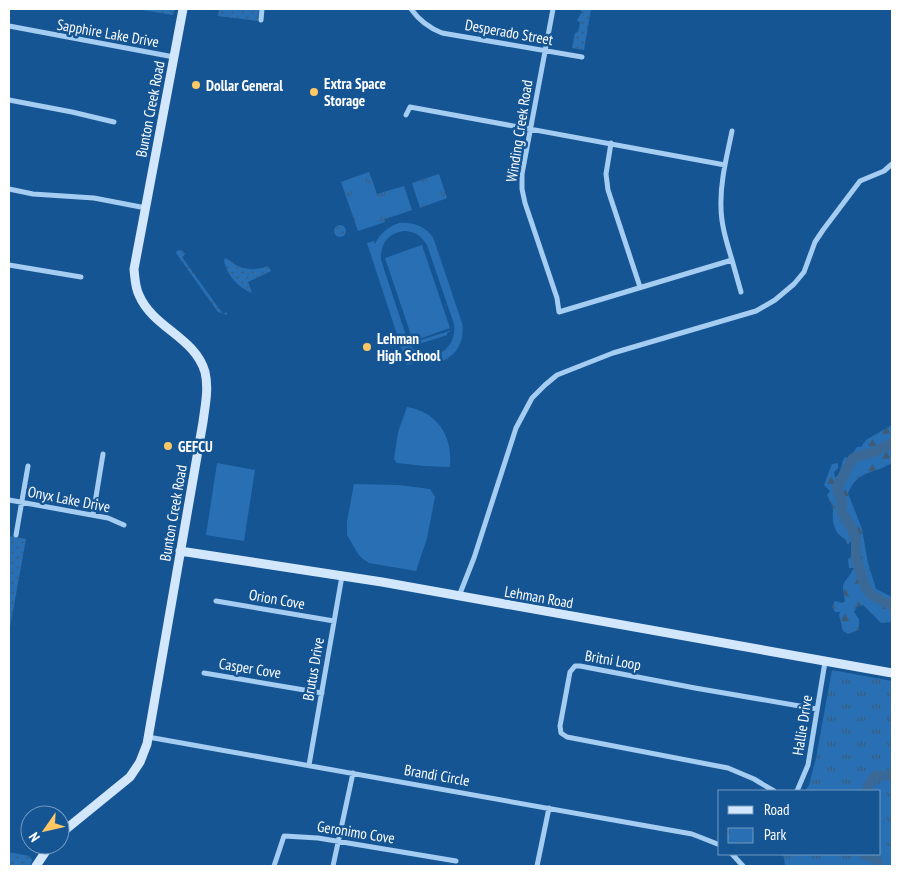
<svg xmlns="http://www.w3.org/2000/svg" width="901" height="875" font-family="'PT Sans Narrow',sans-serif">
<defs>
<pattern id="grass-dots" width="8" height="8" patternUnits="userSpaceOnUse" patternTransform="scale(1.25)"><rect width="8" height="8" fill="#2870b3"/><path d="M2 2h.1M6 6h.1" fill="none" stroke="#3c5c7a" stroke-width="1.8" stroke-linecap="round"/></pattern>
<pattern id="forest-firs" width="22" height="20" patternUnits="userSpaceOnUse" patternTransform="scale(1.25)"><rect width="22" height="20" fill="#2870b3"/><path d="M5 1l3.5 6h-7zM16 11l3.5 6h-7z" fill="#3c5c7a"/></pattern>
<pattern id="park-tufts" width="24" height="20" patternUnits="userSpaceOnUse" patternTransform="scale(1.25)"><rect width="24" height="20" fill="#2870b3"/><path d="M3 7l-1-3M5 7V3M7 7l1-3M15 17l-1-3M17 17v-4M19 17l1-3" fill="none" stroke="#3c5c7a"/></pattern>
</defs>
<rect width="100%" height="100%" fill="#155594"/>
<path fill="url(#grass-dots)" d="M136,9h39l-2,6z
M219,9h40l-1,12 -40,-5z
M579,9h12l-7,41 -12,-2 3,-15 3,-1 2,-9 -3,-3 5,-8z
M334 231a6 6 0 1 1 12 0a6 6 0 1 1-12 0Z
M178,250l5,1 2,3 -3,3 41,57 4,-2v3l-9,-3 -42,-59z
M225,258l9,5v1c11,6 21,7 34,2l3,5 -23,11 4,11c-14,-6 -24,-16 -28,-32z
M9,536l17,3 -17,94z
M9,852l20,4 3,4 -2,6h-21z"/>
<path fill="url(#forest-firs)" d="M892,425v38c-20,12 -33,6 -44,30l14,36 6,34 8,26 16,8v25l-11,1 -18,-18 -6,2 -3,5 5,7v11l-11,4 -5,-3 -4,-16 1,-3h-5l-3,-5 3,-6 7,2 3,-2c-5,-22 0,-16 9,-33h-5l-1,-9 5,-3 2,-7 -2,-10 -6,6 -2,-6c-11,-5 -13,-18 -12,-28 0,-3 -4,-13 -6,-16l3,-4 -6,-6 8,-21 6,-1v5l-4,4 1,6c7,-5 5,-14 10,-21l4,2 8,-12h4l5,-7z"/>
<path fill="url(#park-tufts)" d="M369,172l8,22 27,-8 8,24 -27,9v3l-27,9 -17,-49z
M439,174l8,24 -27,10 -8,-25z
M832,670l60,11v185h-107l-1,-8 -2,-4h98v-63h-75l4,-6 7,-27z"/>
<path fill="#2870b3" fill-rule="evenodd" d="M365,176l2,9 -17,5 -3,-8z
M435,178l3,8 -18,6 -2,-8z
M368,187l3,9 -18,6 -2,-8z
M439,189l3,8 -18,6 -3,-8z
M400,190l3,8 -18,6 -3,-8z
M373,201l3,9 -18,6 -3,-9z
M404,201l2,8 -18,6 -2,-8z
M377,213l3,8 -18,6 -3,-8z
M399,223c14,-1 25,3 34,14l29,86c4,19 -8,38 -28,40 -6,1 -11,-2 -16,-1 -3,0 -8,2 -11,3l-40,-122 7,-2 1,3c5,-11 13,-17 24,-21zM404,231c11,0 17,5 23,14l27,79c4,30 -30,43 -46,18l-27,-82c-1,-16 7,-27 23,-29z
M422,245l28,83 -37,13 -28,-83z
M452,330l-5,3v2l-34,11 5,-3v-2z
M407,407c31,5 46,30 43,60l-26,-1 -27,-3 -3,-4 4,-27z
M217,463l38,7 -11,71 -38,-6z
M354,484l44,1 32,4 5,8 -8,41 -11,33 -47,-8 -6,-4 -5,-5 -11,-19v-14z"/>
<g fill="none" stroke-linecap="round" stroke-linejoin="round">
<path stroke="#3b6997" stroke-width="10" d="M892,443l-18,9 -21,6 -16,30 5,13v12l9,14 5,12v19l9,28 6,9 21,11
M867,791l1,-5 7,-10 17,-1
M863,854c8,3 14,2 16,12"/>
<path stroke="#a5ccf1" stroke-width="5" d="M411,9c8,11 18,19 31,24l140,24
M553,9l-31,165v15l3,14 32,95 2,14 173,-52c-5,-17 -11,-35 -11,-53 -1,-25 6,-51 11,-76
M261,20l1,-11
M9,26l165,31
M9,100l63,12 42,10
M406,115l4,-8 315,58
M611,143l-5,31 2,16 32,97
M9,189l24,5 61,4 52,10
M732,260l9,32
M9,265l72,12
M9,500l99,18 16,7
M93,515l10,-61
M16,535l12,-69
M459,596l15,-38 42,-130 16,-30 13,-13 12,-10 56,-22 143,-42 19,-11 19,-16 10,-12 11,-30 8,-12 37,-49 24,-10 8,-7
M216,601l118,20
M204,673l118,20
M148,737l544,97 28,11
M309,765l33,-189
M774,791l-20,-12 -26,-11 -161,-31 -6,-4 -1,-7 10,-54 5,-6h5l115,22 122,21
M797,791l11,-26 17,-103
M732,854l11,12
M274,866l10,-30 34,2 138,23
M333,866l20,-93
M537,866l12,-58"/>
<path stroke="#d3e7fc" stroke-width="9" d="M180,551l202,31 510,91
M60,834l70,-57 10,-15 7,-18 56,-322c2,-16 6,-33 2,-50 -10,-35 -52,-44 -66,-77 -4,-8 -4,-17 -5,-26l49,-260
M36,866l14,-21"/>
</g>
<g fill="#ffc865" stroke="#155594" stroke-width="2">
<circle cx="196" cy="85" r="5"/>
<circle cx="314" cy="92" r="5"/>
<circle cx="367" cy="347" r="5"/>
<circle cx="168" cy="446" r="5"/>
</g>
<g text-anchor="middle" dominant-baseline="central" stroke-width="5" stroke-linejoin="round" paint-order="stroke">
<g font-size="15" fill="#fff" stroke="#155594">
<text transform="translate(509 32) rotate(10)">Desperado Street</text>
<text transform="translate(108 33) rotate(10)">Sapphire Lake Drive</text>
<text transform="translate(150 109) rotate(-79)">Bunton Creek Road</text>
<text transform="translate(519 131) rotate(-81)">Winding Creek Road</text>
<text transform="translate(69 499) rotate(11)">Onyx Lake Drive</text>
<text transform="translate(173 513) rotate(-80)">Bunton Creek Road</text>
<text transform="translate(539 597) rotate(10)">Lehman Road</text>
<text transform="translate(277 599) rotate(10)">Orion Cove</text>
<text transform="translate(613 660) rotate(10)">Britni Loop</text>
<text transform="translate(250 668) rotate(9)">Casper Cove</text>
<text transform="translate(313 669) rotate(-80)">Brutus Drive</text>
<text transform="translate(802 725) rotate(-81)">Hallie Drive</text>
<text transform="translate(437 775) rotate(10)">Brandi Circle</text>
<text transform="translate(356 832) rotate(9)">Geronimo Cove</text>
</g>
<g font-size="15" font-weight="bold" fill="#fff" stroke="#155594" text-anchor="start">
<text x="324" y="83">Extra Space<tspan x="324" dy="17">Storage</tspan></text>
<text x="206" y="85">Dollar General</text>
<text x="377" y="338">Lehman<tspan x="377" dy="17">High School</tspan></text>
<text x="178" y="446">GEFCU</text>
</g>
</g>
<rect width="901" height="875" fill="none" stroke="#ffffff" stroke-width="20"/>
<rect x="718" y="790" width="162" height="65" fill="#155594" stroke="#7399bf"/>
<rect x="728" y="806" width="25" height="8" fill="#d3e7fc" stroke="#7399bf"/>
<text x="764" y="815" font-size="15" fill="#ffffff">Road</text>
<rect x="728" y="828" width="25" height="15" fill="url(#park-tufts)" stroke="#7399bf"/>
<text x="764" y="840" font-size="15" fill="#ffffff">Park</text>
<g transform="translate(45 830) rotate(236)"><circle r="24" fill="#155594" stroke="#7399bf"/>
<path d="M0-4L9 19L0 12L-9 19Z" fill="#ffc865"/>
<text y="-8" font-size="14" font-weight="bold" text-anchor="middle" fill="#ffffff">N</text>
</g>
</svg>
